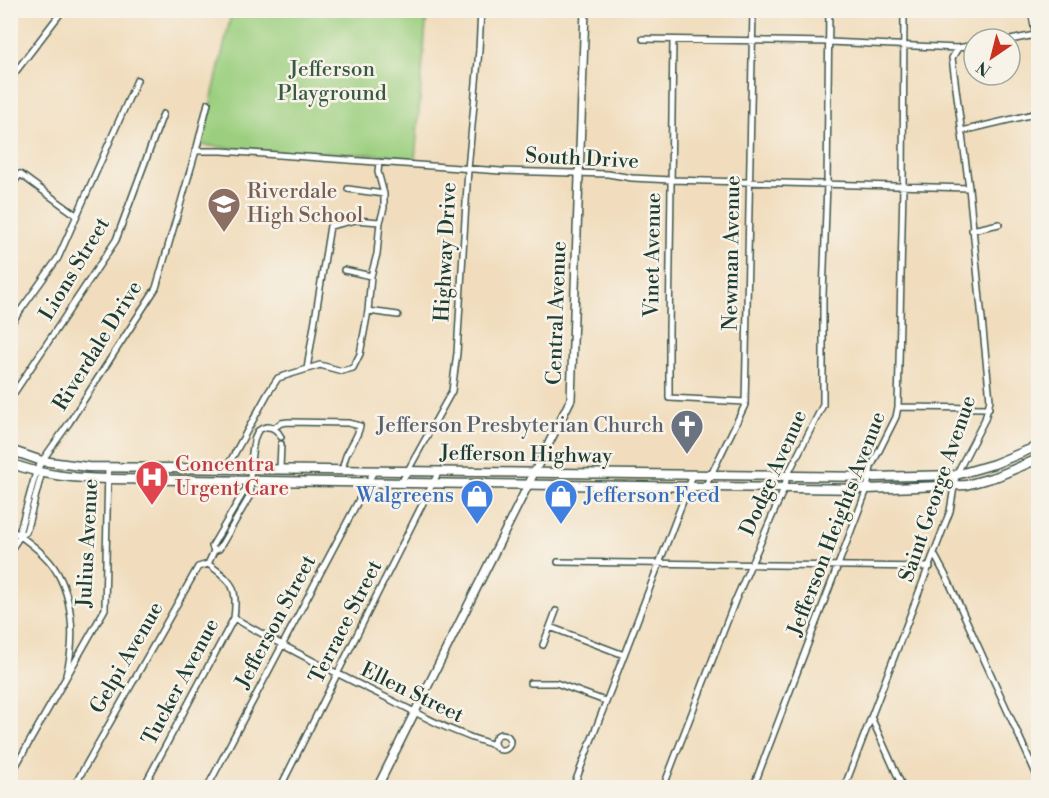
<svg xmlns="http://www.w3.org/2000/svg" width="1049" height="798" font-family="'Libre Bodoni',serif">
<rect width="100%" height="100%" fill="#f7f3e8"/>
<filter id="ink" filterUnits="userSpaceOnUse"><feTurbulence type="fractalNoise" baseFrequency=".0167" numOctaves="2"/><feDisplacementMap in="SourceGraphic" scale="12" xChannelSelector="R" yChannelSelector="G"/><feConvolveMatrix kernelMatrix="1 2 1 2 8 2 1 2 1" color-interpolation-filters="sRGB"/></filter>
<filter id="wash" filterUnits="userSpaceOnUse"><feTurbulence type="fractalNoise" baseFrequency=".008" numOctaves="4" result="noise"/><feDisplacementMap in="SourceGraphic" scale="24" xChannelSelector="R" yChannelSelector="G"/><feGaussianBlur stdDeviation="1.35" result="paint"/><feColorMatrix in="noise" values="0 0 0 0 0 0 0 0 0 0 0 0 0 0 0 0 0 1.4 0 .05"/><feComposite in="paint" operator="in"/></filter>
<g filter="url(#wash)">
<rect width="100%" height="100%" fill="#f1ddbd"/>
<path fill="#9bcf7f" stroke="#5d865a" stroke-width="1.5" d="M232,11h195l-12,149 -28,-5 -129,-4 -57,-6z"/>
</g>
<g filter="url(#ink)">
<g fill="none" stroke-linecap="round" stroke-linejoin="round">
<defs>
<path id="street" d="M1031,10l7,38
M643,39l186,3 129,6 16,-3
M673,40l-4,293v65l76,4
M1010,40l25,-5
M10,79l53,-69
M962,131l76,-18
M195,151h27l279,20 107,3 24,4 39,2 298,8
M379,162l-1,10 6,22v14l-4,14 -3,32 -6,22 -3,35 30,4
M10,188l10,-14 56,41
M348,189l36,5
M972,230l27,-6
M344,270l27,6
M10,325l48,-67 79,-178
M307,369l23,-143 25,-6 25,2
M10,399l106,-159 47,-126
M898,407l91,1
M274,428l7,-5 7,-1 60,1 12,3c-3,16 -17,26 -17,44
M226,469l42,-76 10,-15 42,-13 22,6 11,-3 7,-14 8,-43
M280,469l1,-25
M401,483l51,-92 5,-38 11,-184 11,-119 2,-40
M249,485l-4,5 -33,56 2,5 5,-2 32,-55c-2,-11 0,-54 7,-63 2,-2 5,-3 8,-4 8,-1 12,4 15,10
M705,487l40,-82 8,-395
M10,529c15,10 29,20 40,33 24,30 26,78 16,113
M20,536v-6l16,-58 6,-11 27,-38 87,-135 41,-141 11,-44
M10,551l10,-15 6,-4 16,-60
M934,554l14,26 90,198
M558,562l372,5
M10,611c4,15 4,28 0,43
M234,618c52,30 105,57 159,83 36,18 62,33 101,44
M550,627l6,-16
M543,645l7,-18 74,28
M530,683h26l49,18
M871,717l32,71
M494 742a8 8 0 1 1 16 0a8 8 0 1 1-16 0Z
M10,776l95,-167 3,-142
M73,788l125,-221 10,-3 6,-13
M143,788l91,-170c4,-30 -1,-37 -26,-54
M207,788l167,-317
M280,788l159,-317
M573,788l120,-313
M663,788l72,-187 49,-112 3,-13 36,-71v-110l4,-112 2,-173
M753,788l114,-299 4,-22 25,-50 2,-10 5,-221 1,-176
M844,788l106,-277 6,-36 29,-56 5,-19 -21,-212 -17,-130 6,-10"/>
<path id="secondary" d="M377,788l194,-389 14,-389"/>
<path id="primary" d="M10,450l32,11 46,6 786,10 82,-2 38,-11 44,-18
M10,463c33,13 64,15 99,16l758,10 99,-4 32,-9 40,-17"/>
</defs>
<use href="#street" stroke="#3e5549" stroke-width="8"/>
<use href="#secondary" stroke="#3e5549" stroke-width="10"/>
<use href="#primary" stroke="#3e5549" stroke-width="11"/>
<use href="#street" stroke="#fff" stroke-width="5"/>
<use href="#secondary" stroke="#fff" stroke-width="7"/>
<use href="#primary" stroke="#fff" stroke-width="8"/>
</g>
</g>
<defs>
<symbol id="school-pin" viewBox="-11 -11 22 30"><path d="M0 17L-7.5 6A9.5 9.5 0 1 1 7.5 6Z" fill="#8d6e63" stroke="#f7f3e8"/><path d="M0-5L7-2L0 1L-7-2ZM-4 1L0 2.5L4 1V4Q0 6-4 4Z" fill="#fff"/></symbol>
<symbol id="church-pin" viewBox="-11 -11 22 30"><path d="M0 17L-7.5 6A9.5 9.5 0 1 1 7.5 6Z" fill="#6b7280" stroke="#f7f3e8"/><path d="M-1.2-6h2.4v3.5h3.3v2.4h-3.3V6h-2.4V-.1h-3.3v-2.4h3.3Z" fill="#fff"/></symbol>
<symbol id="hospital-pin" viewBox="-11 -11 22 30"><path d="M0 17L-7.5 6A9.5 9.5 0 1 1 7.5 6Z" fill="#e0444e" stroke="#f7f3e8"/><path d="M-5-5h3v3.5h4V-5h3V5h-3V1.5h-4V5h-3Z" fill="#fff"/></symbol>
<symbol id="shop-pin" viewBox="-11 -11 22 30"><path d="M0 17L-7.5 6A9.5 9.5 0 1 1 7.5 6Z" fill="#3f7fe0" stroke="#f7f3e8"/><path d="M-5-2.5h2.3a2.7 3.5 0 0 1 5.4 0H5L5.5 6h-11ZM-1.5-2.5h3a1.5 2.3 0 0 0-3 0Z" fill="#fff"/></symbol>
</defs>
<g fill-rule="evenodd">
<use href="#school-pin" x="205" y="185" width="38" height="52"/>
<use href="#church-pin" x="668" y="407" width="38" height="52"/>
<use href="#hospital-pin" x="133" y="458" width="38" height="52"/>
<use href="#shop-pin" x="458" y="477" width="38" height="52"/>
<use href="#shop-pin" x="542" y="477" width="38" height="52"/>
</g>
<g text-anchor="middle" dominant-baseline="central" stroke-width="5" stroke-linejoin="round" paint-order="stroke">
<g font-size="21" fill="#385a43" stroke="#f7f3e8">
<text x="332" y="70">Jefferson<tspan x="332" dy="24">Playground</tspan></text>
</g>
<g font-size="21" fill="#1f3d34" stroke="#f7f3e8">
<text transform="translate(582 159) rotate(3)">South Drive</text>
<text transform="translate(446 252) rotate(-87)">Highway Drive</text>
<text transform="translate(732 253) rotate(-89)">Newman Avenue</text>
<text transform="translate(653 255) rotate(-89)">Vinet Avenue</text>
<text transform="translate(75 269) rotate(-59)">Lions Street</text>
<text transform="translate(557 313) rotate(-88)">Central Avenue</text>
<text transform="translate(98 346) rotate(-58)">Riverdale Drive</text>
<text transform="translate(526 455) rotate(1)">Jefferson Highway</text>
<text transform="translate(774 473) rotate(-66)">Dodge Avenue</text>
<text transform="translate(938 489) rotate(-71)">Saint George Avenue</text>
<text transform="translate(837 524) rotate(-69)">Jefferson Heights Avenue</text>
<text transform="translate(88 543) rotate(-87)">Julius Avenue</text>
<text transform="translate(276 622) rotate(-62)">Jefferson Street</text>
<text transform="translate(346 622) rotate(-63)">Terrace Street</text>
<text transform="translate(127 658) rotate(-60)">Gelpi Avenue</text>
<text transform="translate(181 682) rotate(-62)">Tucker Avenue</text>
<text transform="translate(412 693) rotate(26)">Ellen Street</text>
</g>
<g font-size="21" fill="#785e54" stroke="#f7f3e8" text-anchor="start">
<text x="247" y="192">Riverdale<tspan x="247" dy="24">High School</tspan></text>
</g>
<g font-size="21" fill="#5b616d" stroke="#f7f3e8" text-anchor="end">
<text x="664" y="426">Jefferson Presbyterian Church</text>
</g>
<g font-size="21" fill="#be3a42" stroke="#f7f3e8" text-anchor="start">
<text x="175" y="465">Concentra<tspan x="175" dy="24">Urgent Care</tspan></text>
</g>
<g font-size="21" fill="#366cbe" stroke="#f7f3e8" text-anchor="end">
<text x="454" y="496">Walgreens</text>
<text x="584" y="496" text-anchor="start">Jefferson Feed</text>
</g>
</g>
<rect width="1049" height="798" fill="none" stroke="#f7f3e8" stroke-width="36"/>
<g transform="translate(992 57) rotate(215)"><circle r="28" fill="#f7f3e8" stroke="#a1aaa0" stroke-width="1.5"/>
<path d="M0-4.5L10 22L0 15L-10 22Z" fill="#c8321e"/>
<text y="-9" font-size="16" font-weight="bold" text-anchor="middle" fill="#1f3d34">N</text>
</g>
</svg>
